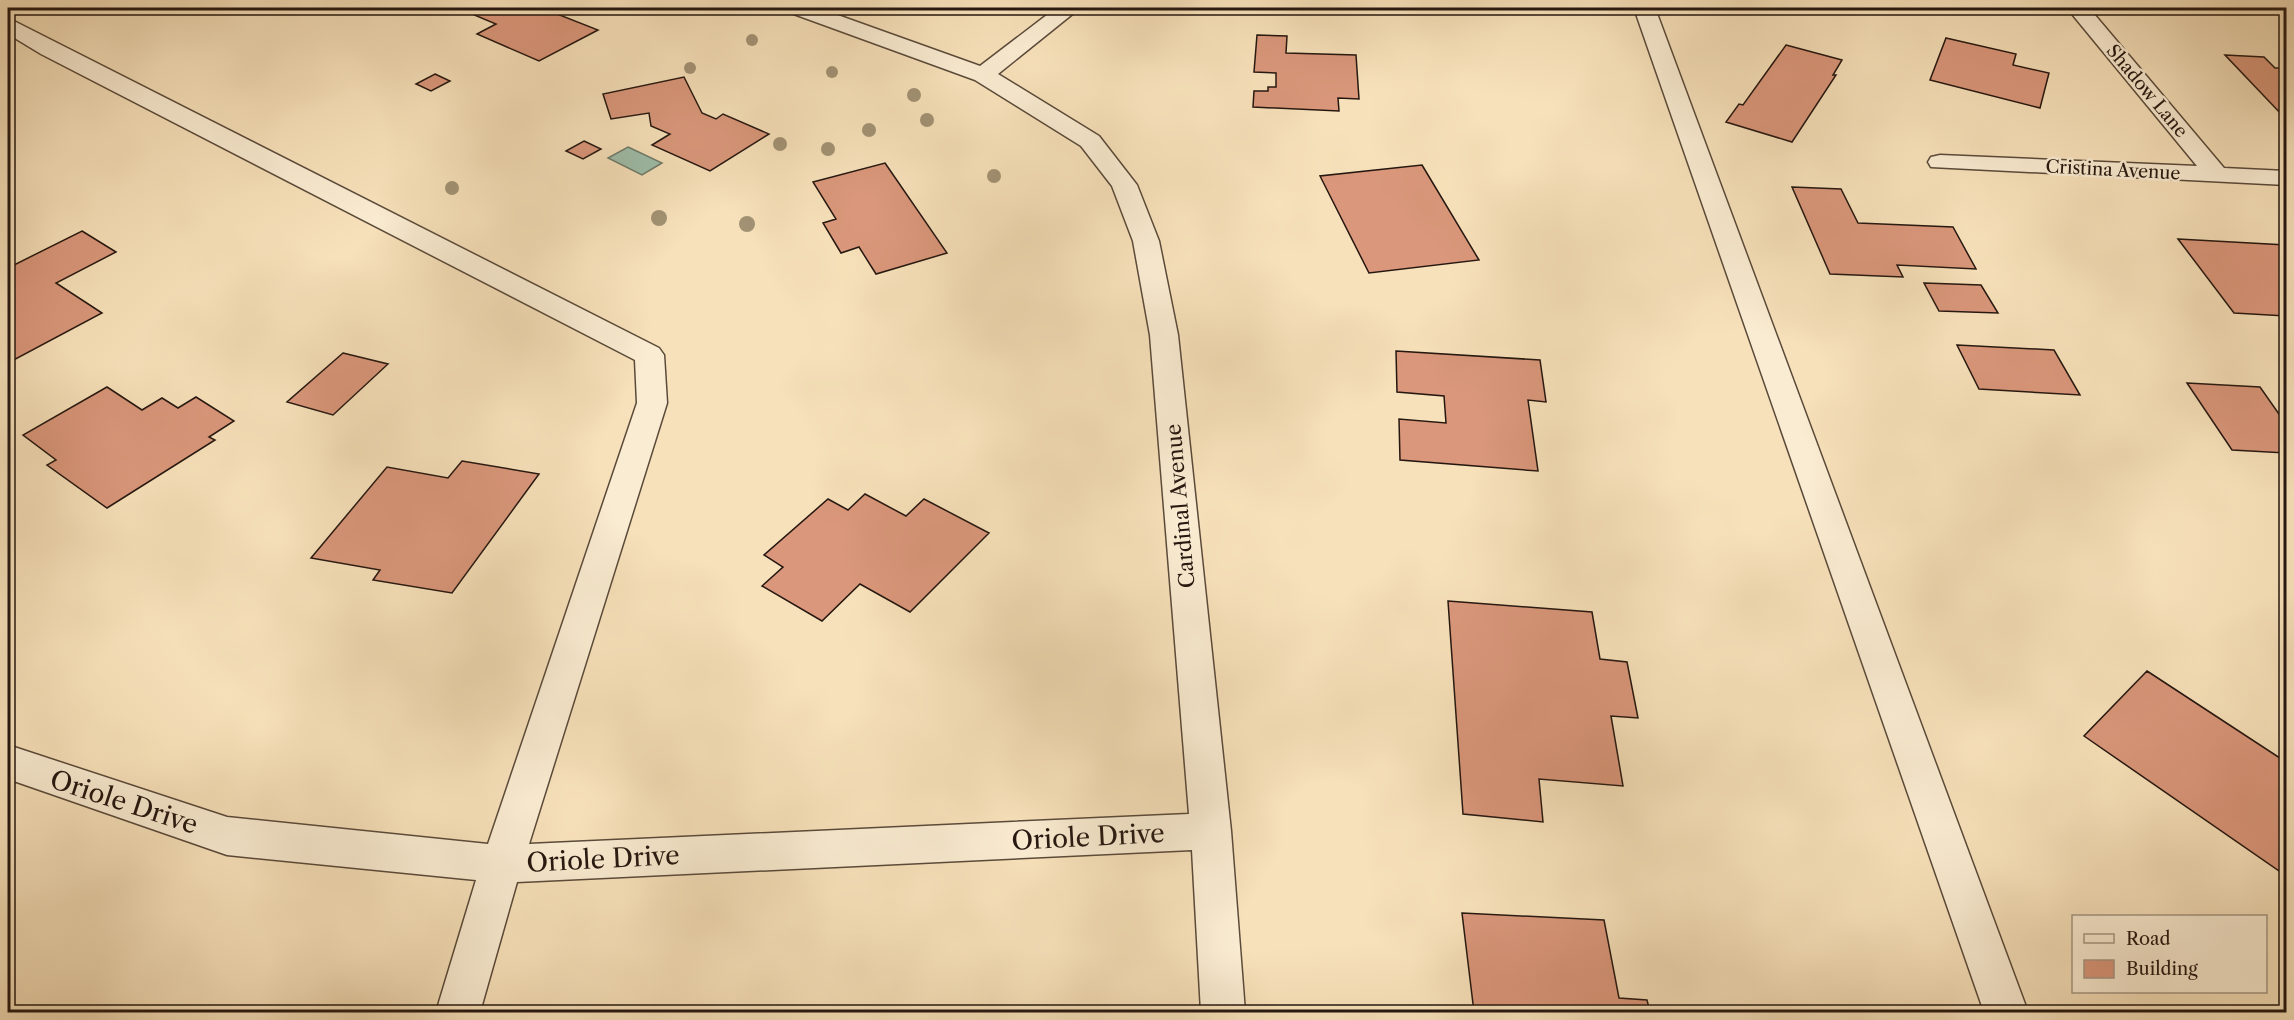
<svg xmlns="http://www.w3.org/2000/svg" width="2294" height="1020" font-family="'Libre Caslon Text',serif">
<rect width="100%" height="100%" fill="#f7e1ba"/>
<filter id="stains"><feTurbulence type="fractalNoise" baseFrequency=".00333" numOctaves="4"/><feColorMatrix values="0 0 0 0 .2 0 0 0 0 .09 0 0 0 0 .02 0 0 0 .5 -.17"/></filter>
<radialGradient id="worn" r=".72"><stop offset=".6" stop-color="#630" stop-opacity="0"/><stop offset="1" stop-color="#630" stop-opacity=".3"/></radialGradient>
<path fill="#9ebeaa" stroke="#6e7b6c" stroke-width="1.5" d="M628,147l34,16 -20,12 -34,-17z"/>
<path fill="#da977b" stroke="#251710" stroke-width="1.5" d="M486,8h56l56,22 -59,31 -62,-27 19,-10 -24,-10z
M1257,35l30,1 -1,17 70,2 3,44 -21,-1 1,13 -86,-4 1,-16h14v-4h8v-14l-22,-1z
M1946,38l70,16 -3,11 36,8 -9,35 -110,-28z
M1786,45l56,15 -9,15h3l-44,67 -66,-20 13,-18 4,1z
M2225,55l39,2 11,11h11v49h-2z
M435,74l15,7 -19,10 -15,-7z
M684,77l18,36 14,6 7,-5 46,20 -59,37 -58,-26 18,-11 -19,-8 -2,-13 -38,6 -8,-25z
M584,141l17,8 -18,10 -17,-8z
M885,163l62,90 -71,21 -17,-27 -18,6 -18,-30 13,-4 -23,-37z
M1422,165l57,95 -110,13 -49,-97z
M1792,187l49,2 17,34 95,4 23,42 -79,-4 6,12 -73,-3z
M82,231l34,21 -60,31 46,30 -94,50v-95z
M2178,239l108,6v71l-52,-3z
M1924,283l57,2 17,28 -59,-2z
M1957,345l97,5 26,45 -101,-6z
M1396,351l144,9 6,42 -18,-2 10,71 -138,-11 -1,-41 47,4 -2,-27 -47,-4z
M343,353l45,11 -55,51 -46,-13z
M2187,383l73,4 26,37v29l-54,-3z
M107,387l35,23 20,-12 16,10 18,-11 38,24 -25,16 6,3 -108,68 -60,-43 9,-5 -33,-25z
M462,461l77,13 -87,119 -79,-13 7,-10 -69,-12 76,-91 61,11z
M865,494l41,22 18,-17 65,34 -79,79 -50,-28 -38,37 -60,-35 21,-19 -19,-12 64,-56 20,11z
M1448,601l144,11 8,47 27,3 11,56 -27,-2 12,70 -84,-7 4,43 -80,-8z
M2147,671l139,91 -1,113 -201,-139z
M1462,913l142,7 15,78 28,2 3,12h-176z"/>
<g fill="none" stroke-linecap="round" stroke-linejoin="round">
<defs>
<path id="minor" d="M788,8h30l162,58 76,-58h24l-82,66 101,62 38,49 22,56 19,94 53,496 14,181h-44l-9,-162 -675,32 -37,130h-44l40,-132 -249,-25 -219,-76v-34l219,72 261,27 149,-441 -2,-43 -594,-306 -33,-20v-16l651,330 5,7 3,48 -138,441 660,-30 -39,-479 -17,-94 -21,-55 -31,-40 -106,-66 -184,-67z
M1634,8h21l373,1004h-44z
M2067,8h22l135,160 62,3v14l-355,-18 -3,-5 3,-5 9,-2 257,11z"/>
</defs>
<use href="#minor" stroke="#5a4a3a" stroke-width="3"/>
<use href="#minor" fill="#faecd2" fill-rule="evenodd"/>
</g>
<g fill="#a29274">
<circle cx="752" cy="40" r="6"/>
<circle cx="690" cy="68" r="6"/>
<circle cx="832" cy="72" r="6"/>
<circle cx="914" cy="95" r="7"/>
<circle cx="927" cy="120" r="7"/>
<circle cx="869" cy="130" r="7"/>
<circle cx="780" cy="144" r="7"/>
<circle cx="828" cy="149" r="7"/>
<circle cx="994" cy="176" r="7"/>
<circle cx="452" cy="188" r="7"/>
<circle cx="659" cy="218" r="8"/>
<circle cx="747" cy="224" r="8"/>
</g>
<g text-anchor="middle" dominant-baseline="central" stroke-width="5" stroke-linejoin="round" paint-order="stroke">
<g font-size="18" fill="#251710" stroke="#faecd2">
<text transform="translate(2147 91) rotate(50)">Shadow Lane</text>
<text transform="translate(2113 170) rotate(3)">Cristina Avenue</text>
</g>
<g font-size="21" fill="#251710" stroke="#faecd2">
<text transform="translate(1180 506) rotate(-95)">Cardinal Avenue</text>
</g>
<g font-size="26" fill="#251710" stroke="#faecd2">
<text transform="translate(124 802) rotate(18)">Oriole Drive</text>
<text transform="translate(1088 837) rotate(-3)">Oriole Drive</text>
<text transform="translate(603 859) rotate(-3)">Oriole Drive</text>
</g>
</g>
<rect width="2294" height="1020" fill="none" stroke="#f7e1ba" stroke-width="30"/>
<rect x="9" y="9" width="2276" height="1002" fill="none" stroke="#251710" stroke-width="3"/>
<rect x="15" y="15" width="2264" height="990" fill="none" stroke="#251710" stroke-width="1.5"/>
<rect x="2072" y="915" width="195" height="78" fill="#faecd2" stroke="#a59784" stroke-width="1.5"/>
<rect x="2084" y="934" width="30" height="9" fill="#faecd2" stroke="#a59784" stroke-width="1.5"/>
<text x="2126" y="945" font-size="18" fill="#251710">Road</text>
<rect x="2084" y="960" width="30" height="18" fill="#da977b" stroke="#a59784" stroke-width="1.5"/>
<text x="2126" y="975" font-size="18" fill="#251710">Building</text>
<rect width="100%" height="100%" filter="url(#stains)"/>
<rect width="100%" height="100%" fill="url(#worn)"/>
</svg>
